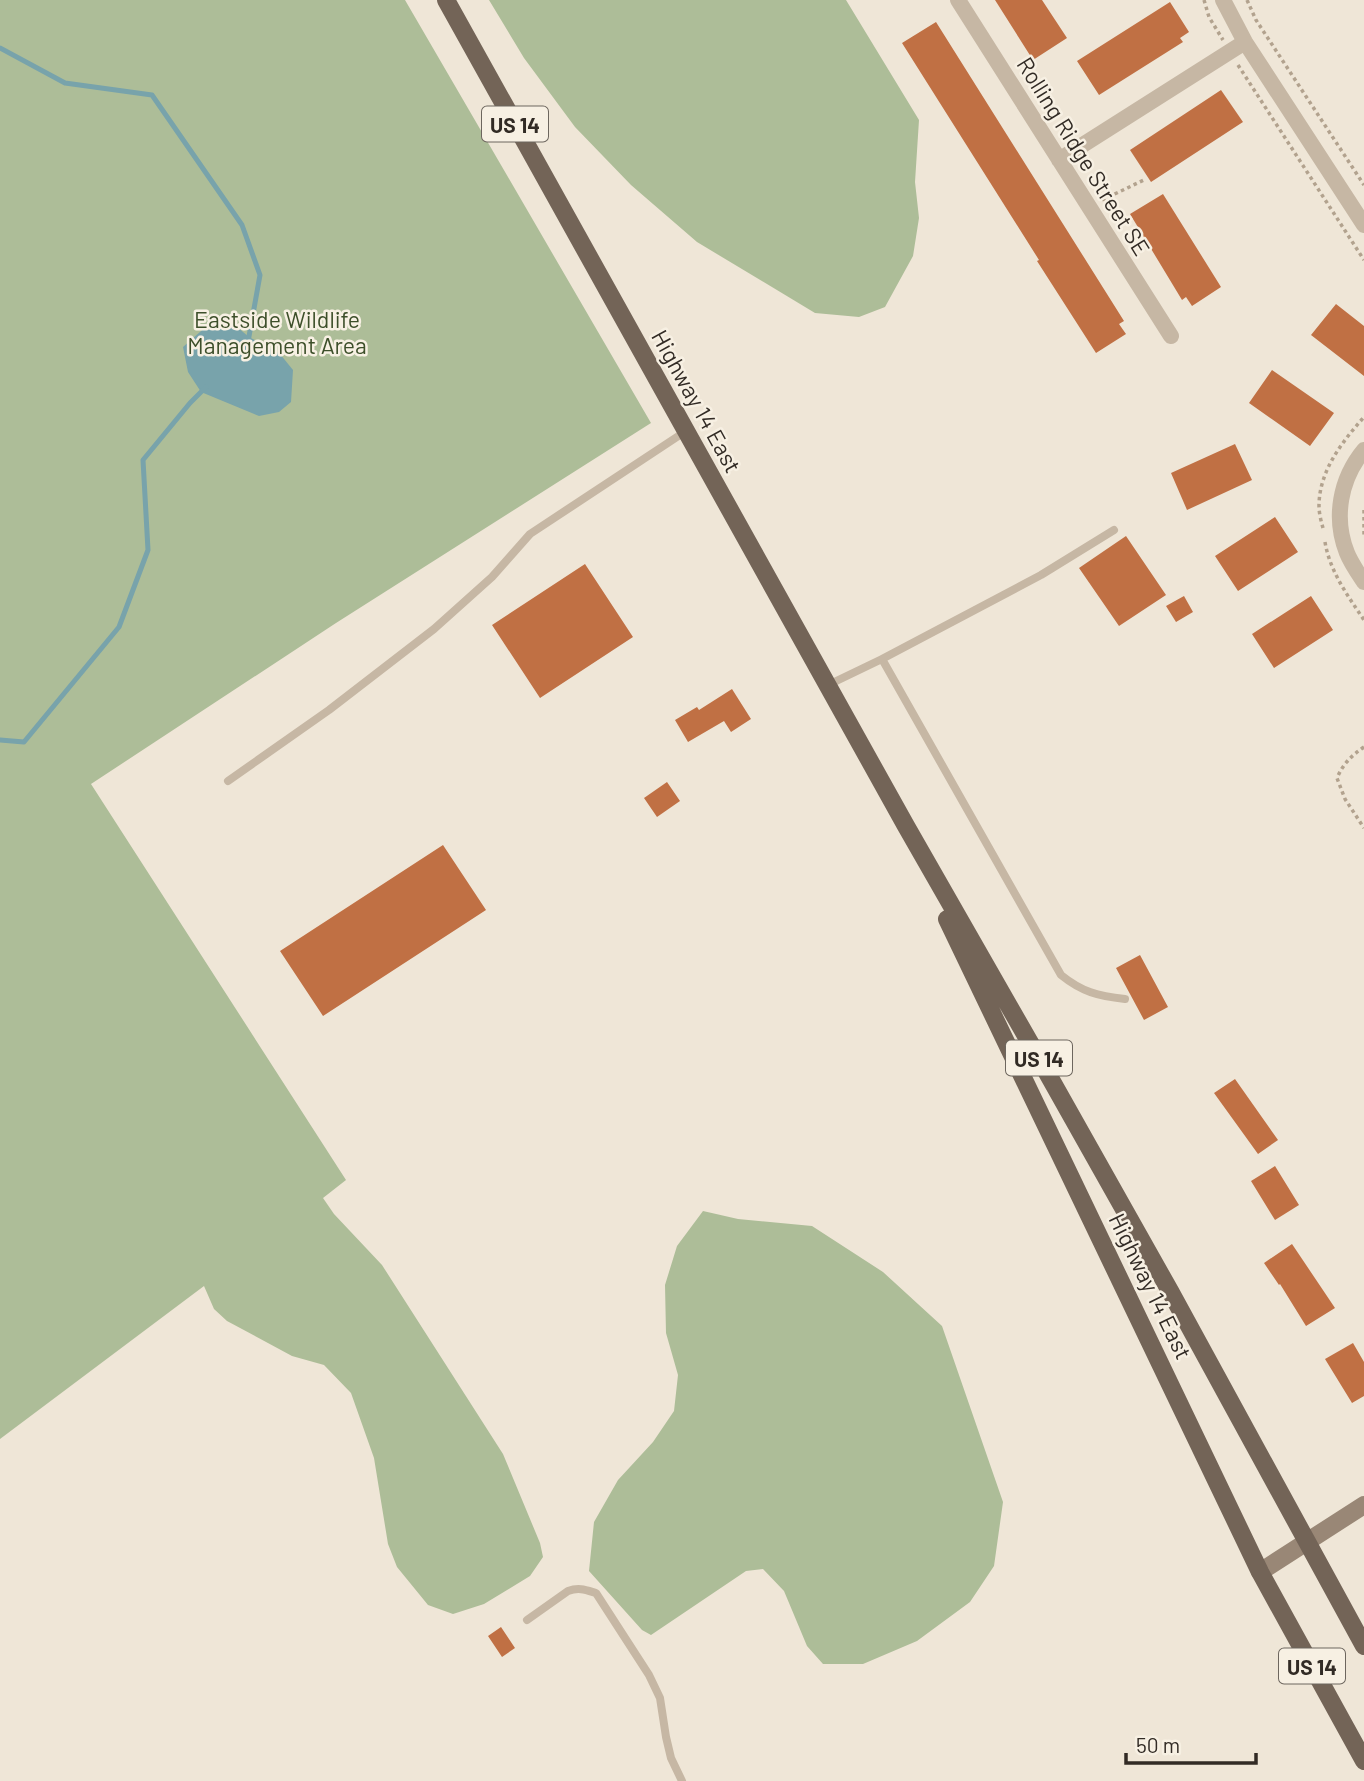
<svg xmlns="http://www.w3.org/2000/svg" width="1364" height="1781" font-family="Barlow,sans-serif">
<rect width="100%" height="100%" fill="#efe6d7"/>
<path fill="#adbd98" d="M0,0h405l246,423 -315,200 -245,161 255,396 -23,18 11,16 48,51 121,189 37,89 3,14 -13,19 -46,28 -31,10 -25,-9 -31,-38 -9,-23 -14,-86 -23,-65 -27,-28 -32,-9 -65,-35 -13,-12 -10,-23 -204,153z
M489,0h357l73,120 -4,62 4,36 -6,38 -28,51 -26,10 -44,-4 -118,-71 -66,-57 -56,-58 -51,-69z
M703,1211l35,8 74,7 71,46 59,54 61,176 -9,64 -24,36 -53,39 -54,23h-40l-16,-18 -23,-55 -21,-22 -17,2 -95,64 -9,-5 -53,-59 5,-49 24,-42 35,-38 21,-31 4,-36 -12,-42 -1,-48 12,-39z"/>
<path fill="#78a3ab" d="M230,321l19,16 31,17 13,16 -2,32 -12,10 -20,4 -58,-24 -13,-20 -5,-25 26,-23z"/>
<g fill="none" stroke-linecap="round" stroke-linejoin="round">
<path stroke="#78a3ab" stroke-width="5" d="M0,48l65,35 87,12 90,130 18,50 -12,67
M0,740l24,2 95,-115 29,-77 -5,-90 47,-57 16,-16"/>
</g>
<path fill="#c07044" d="M995,0h47l25,38 -34,22z
M1170,2l19,30 -9,6 3,4 -84,53 -22,-34z
M936,22l188,299 -5,3 7,10 -30,19 -59,-92 2,-1 -137,-217z
M1221,90l22,32 -92,60 -21,-32z
M1163,194l58,93 -29,19 -6,-9 -4,3 -52,-86z
M1336,304l28,22v50l-53,-41z
M1272,370l62,43 -24,33 -61,-43z
M1235,444l17,36 -65,30 -16,-37z
M1275,517l23,35 -60,39 -23,-35z
M1126,536l40,59 -47,31 -40,-58z
M585,564l48,73 -93,61 -48,-73z
M1184,596l9,16 -17,10 -10,-16z
M1311,596l22,34 -59,38 -22,-34z
M732,689l19,30 -20,13 -7,-11 -36,21 -13,-22 22,-13 2,3z
M667,782l13,19 -23,16 -13,-19z
M443,845l43,65 -163,106 -43,-65z
M1140,955l28,52 -24,13 -28,-52z
M1235,1079l43,61 -20,14 -44,-61z
M1275,1166l24,39 -24,15 -24,-39z
M1292,1244l43,64 -29,18 -26,-42 -1,1 -15,-22z
M1353,1343l11,19v34l-12,7 -27,-44z
M501,1627l14,21 -13,9 -14,-21z"/>
<g fill="none" stroke-linecap="round" stroke-linejoin="round">
<path stroke="#b2a28e" stroke-width="3.5" stroke-dasharray="3.5 3.5" stroke-linecap="butt" d="M1204,0l5,17 14,23
M1247,0l9,20 108,165
M1238,65l126,195
M1102,200l42,-20
M1364,510v25
M1323,528c-2,-7 -4,-15 -4,-22 0,-35 23,-64 45,-89
M1325,542c5,30 23,54 39,78
M1364,747c-13,9 -21,17 -27,31l8,21 19,29"/>
<path stroke="#c6b7a4" stroke-width="8" d="M882,659l179,316c21,17 37,21 64,24
M828,685l54,-26 159,-84 73,-45
M228,781l101,-71 105,-81 58,-52 38,-43 156,-103
M527,1620l41,-29c11,-4 18,-1 28,2l53,82 11,23 6,39 5,21 11,23"/>
<path stroke="#c6b7a4" stroke-width="16" d="M958,0l213,336
M1223,0l22,42 119,183
M1059,160l186,-118
M1364,450c-24,29 -31,68 -17,103 4,10 11,20 17,29"/>
<path stroke="#998776" stroke-width="18" d="M1260,1572l104,-67"/>
<path stroke="#736457" stroke-width="18" d="M446,0l460,826 139,243 125,222 194,355
M947,919l313,653 104,189"/>
</g>
<g text-anchor="middle" dominant-baseline="central" stroke-width="5" stroke-linejoin="round" paint-order="stroke">
<g fill="#f7f0e3" stroke="#6d665e" stroke-width="2">
<rect x="482" y="106.5" width="66" height="35" rx="5"/>
<rect x="1006" y="1040.5" width="66" height="35" rx="5"/>
<rect x="1279" y="1648.5" width="66" height="35" rx="5"/>
</g>
<g font-size="21" font-weight="bold" fill="#322b25">
<text x="515" y="124">US 14</text>
<text x="1039" y="1058">US 14</text>
<text x="1312" y="1666">US 14</text>
</g>
<g font-size="23" fill="#322b25" stroke="#f7f0e3">
<text transform="translate(1084 156) rotate(58)">Rolling Ridge Street SE</text>
<text transform="translate(697 401) rotate(61)">Highway 14 East</text>
<text transform="translate(1151 1286) rotate(64)">Highway 14 East</text>
</g>
<g font-size="23" fill="#3d4f2a" stroke="#f7f0e3">
<text x="277" y="319">Eastside Wildlife<tspan x="277" dy="26">Management Area</tspan></text>
</g>
</g>
<path d="M1126 1753v10h130v-10" fill="none" stroke="#322b25" stroke-width="3.5"/>
<text x="1136" y="1753" font-size="21" fill="#322b25" stroke="#f7f0e3" stroke-width="5" paint-order="stroke">50 m</text>
</svg>
